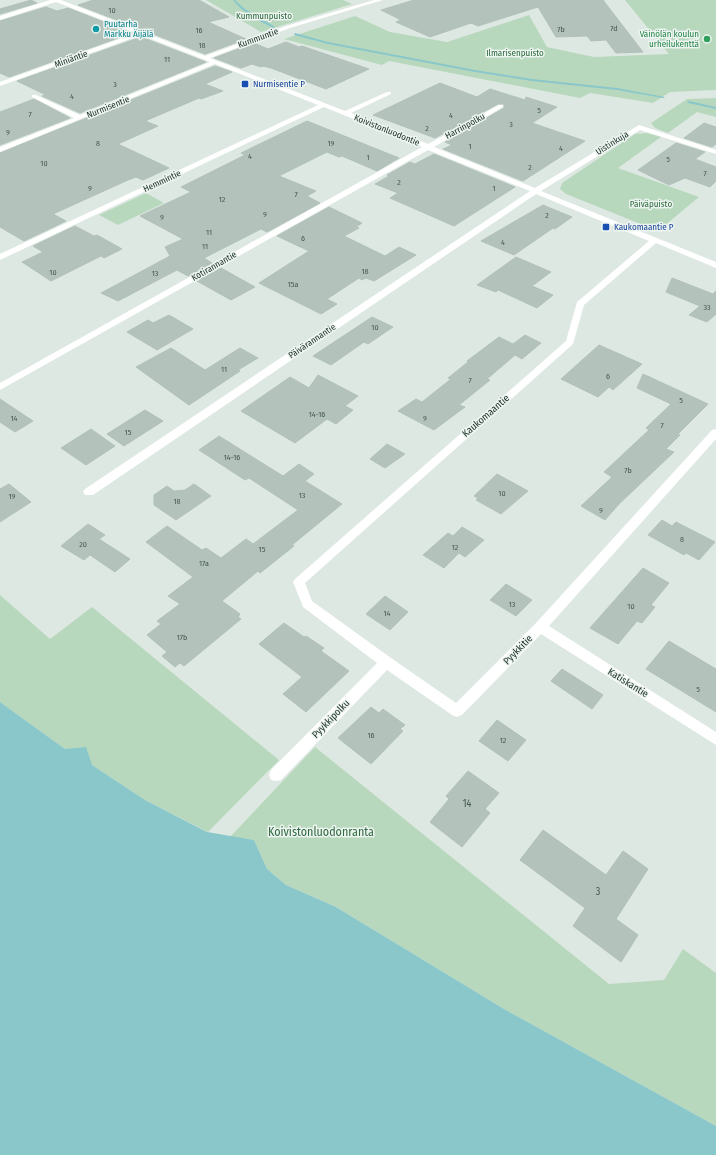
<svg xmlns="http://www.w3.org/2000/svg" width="716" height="1155" font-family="'Fira Sans Condensed',sans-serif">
<rect width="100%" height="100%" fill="#dee8e2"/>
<path fill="#b8d8bd" d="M206,0h137l9,4 -91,28z
M625,0h91v90l-46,2 -17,11 -63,-10 -10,5 -191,-37 -7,4 -98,-26 71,-23 35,16 57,10 82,-27 18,32 47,10 75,-3z
M716,98v19l-19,-5 -29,21 -13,-5 -4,-5 36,-24z
M647,133l14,4 -43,31 81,29 -41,34 -92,-37 -6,-5 2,-6 73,-49z
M146,193l18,10 -46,22 -19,-10z
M0,595l50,44 42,-32 187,153 -71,72 -63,-32 -53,-35 -27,-16 -65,-47z
M315,747l294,237 55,-4 19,-31 33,24v153l-212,-117 -168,-102 -50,-22 -19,-16 -13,-29 -24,-3z"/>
<path fill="#89c7ca" d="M0,702l65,47 21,-2 6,18 53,35 62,32 47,8 13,29 19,16 50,22 168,102 212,117v29h-716z"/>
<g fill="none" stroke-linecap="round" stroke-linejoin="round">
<path fill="#89c7ca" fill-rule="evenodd" d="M233,0h2c12,13 27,18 40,27l-2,1c-15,-8 -30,-15 -40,-28z
M295,33l33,9 147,28 57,9 85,9 48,9 -2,1 -46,-8 -85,-9 -57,-9 -147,-28 -34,-9z
M689,101l27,6v2l-28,-6 -1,-1z"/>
</g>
<path fill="#b3c3bb" stroke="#b1c1b9" d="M31,0l6,3 -37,11v-5z
M93,0h106l30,17 -21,5 38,17 -41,15 -127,-49z
M414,0h189l40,52 -27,1 -10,-13 -15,1 -4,-5 -31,1 -18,-30 -60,19 -7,-3 -41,14 -34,-15 5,-2 -20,-10z
M46,7l11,4 11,-3 64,25 -123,44 -9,-4v-52z
M141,37l65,25 -126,51 -38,-17 4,-1 -29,-14z
M286,42l13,5 3,-1 67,23 -43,20 -55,-21 -8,-2 -2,1 -9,-3 -11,4 -27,-10 40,-15 14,6z
M215,66l17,6 -27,12 18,7 -22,8 -2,-1 -54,23 13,5 -40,18 51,24 -26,12 -7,-3 -8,3 -75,34 13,7 -42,20 -24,-14v-74z
M440,83l37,14 13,-8 35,11 1,-3 31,10 -25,16 53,18 -62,40 -80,-32 9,-4 -7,-3 59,-34v-4h-6l-63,34 -62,-23z
M34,99l36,19 -70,27v-33z
M307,121l92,37 -22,13 -35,-15 -3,1 -12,-5 -48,24 37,15 -9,5 13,7 -53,29 -6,-3 -57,29 8,5 -24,13 -11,-6 -59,31 -17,-8 69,-37 -5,-9 18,-8 -43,-23 51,-24 -10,-5 64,-32 -4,-2z
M704,123l12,4v17l-4,3 -28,-9z
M676,143l29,9 -10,7 21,8v14l-6,6 -25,-9 -16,7 -31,-15z
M434,154l81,33 -61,39 -64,-28 8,-5 -23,-9 14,-8 -2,-1 23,-13 5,2z
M543,205l29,12 -17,12 -2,-1 -39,27 -33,-14z
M329,207l33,16 -6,4 3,1 -15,8 41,20 14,-9 17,8 -42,26 -8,-3 -4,2 -3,-2 -32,21 10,5 -16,10 -62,-31 50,-32 -32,-15z
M75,226l19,10 3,-1 25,14 -18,9 -3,-2 -50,25 -29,-19 21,-10 -10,-6z
M516,257l35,15 -19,14 21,9 -16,13 -39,-18 -2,2 -19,-7z
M221,268l34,19 -24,13 -34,-19z
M672,278l41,16 3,-3v23l-9,8 -18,-7 11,-9 -34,-14z
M169,315l24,14 -36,21 -30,-18 21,-12 5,3z
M372,317l21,10 -25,17 -4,-2 -33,23 -18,-9z
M525,335l16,8 -19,16 -7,-4 -28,24 3,1 -31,25 6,2 -31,23 -36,-19 18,-12 6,3 29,-23 -3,-1 20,-16 -1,-1 32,-24 14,7z
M599,345l43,19 -29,26 -4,-3 -11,10 -37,-18z
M171,348l34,22 35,-22 18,10 -20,12 2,1 -51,34 -53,-38z
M643,374l65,30 -30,30 2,1 -14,14 8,3 -55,52 -14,16 -24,-14 31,-29 -8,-5 45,-42 -3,-2 25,-24 -34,-16z
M318,375l40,21 -13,10 8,4 -17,14 -9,-5 -32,24 -54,-32 49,-34 19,11z
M0,399l33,22 -18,11 -15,-10z
M145,410l18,11 -39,25 -17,-12z
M91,429l24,17 -29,19 -25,-17z
M219,436l64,40 16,-12 15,10 -9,7 37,23 -50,41 2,1 -34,27 -2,-2 -36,30 18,13 -2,3 3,2 -57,47 -4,-3 -5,4 -13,-11 5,-4 -20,-17 14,-11 -4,-3 23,-17 -12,-8 25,-19 -47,-35 21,-16 35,24 4,-2 15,10 25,-19 7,5 45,-34 -49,-32 -4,2 -46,-30z
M387,444l18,10 -20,14 -15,-9z
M497,474l31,17 -27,23 -25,-14 2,-2 -4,-2z
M9,484l22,18 -31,20v-33z
M194,484l17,12 -35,24 -22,-15v-10l13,-9 7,5 11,-1z
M662,520l10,6 4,-4 39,20 -16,18 -13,-7 -2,2 -36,-20z
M88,524l17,11 -6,4 31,20 -15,13 -25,-17 -6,5 -23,-14z
M462,527l22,13 -19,17 -6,-4 -15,15 -21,-13 25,-22 5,3z
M643,568l26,15 -18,22 4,2 -13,16 -5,-2 -19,23 -28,-16z
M506,584l26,16 -16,16 -26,-16z
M385,596l23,16 -18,18 -24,-16z
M284,623l20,14 2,-1 18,12 -3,3 28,20 -43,41 -23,-18 19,-17 -43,-33z
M669,641l47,28v43l-70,-43z
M562,669l41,26 -11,14 -41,-28z
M371,707l8,6 4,-4 22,16 -5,4 3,2 -32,33 -33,-26z
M497,720l29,20 -18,21 -29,-20z
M468,771l31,22 -14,16 5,4 -28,34 -32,-25 19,-23 -3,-3z
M543,830l63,45 17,-24 25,18 -32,50 22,16 -17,27 -48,-36 12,-18 -65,-48z"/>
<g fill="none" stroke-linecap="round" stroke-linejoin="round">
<path fill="#fff" fill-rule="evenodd" d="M50,0h11l144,56 81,-30 88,-26h9l-93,28 -80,30 135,53 42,-19h4v2l-40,19 77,31 71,-39h4v2l-69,40 101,41 104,-63 77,25v4l-76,-24 -99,61 175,71v6l-60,-25 -72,62 -11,39 -268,239 7,18 79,57 65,45 80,-80 176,-193 4,-1v10l-167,187 167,106v13l-175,-111 -79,81 -5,2 -5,-2 -65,-45 -106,110 -5,1 -5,-1 -2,-5 2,-5 106,-107 -74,-56 -10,-25 2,-3 271,-238 11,-39 72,-61 -113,-47 -443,301h-8l-2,-3 2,-3 445,-298 -102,-41 -428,240v-7l422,-236 -98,-40 -324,153v-6l318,-149 -103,-41 -215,88v-5l74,-29 -42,-21v-2h4l44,20 130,-53 -69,-27 -141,51v-4l136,-49 -80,-31 -56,18v-4z"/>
</g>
<circle fill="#0f9aa8" stroke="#eef5f1" stroke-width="1.5" cx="96" cy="29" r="4"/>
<circle fill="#2e9e5b" stroke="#eef5f1" stroke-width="1.5" cx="707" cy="39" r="4"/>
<g fill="#1a4fb4" stroke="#eef5f1" stroke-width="1.5">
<rect x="241" y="80" width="8" height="8" rx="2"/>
<rect x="602" y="223" width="8" height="8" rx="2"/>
</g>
<g text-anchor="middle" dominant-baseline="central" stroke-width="3" stroke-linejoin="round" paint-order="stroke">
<g font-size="8" fill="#465951">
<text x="112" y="10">10</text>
<text x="614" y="28">7d</text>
<text x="561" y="29">7b</text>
<text x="199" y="30">16</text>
<text x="202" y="45">18</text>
<text x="167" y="59">11</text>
<text x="115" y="84">3</text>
<text x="72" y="96">4</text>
<text x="539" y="110">5</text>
<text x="30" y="114">7</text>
<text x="451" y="115">4</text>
<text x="511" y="124">3</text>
<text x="427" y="128">2</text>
<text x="8" y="132">9</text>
<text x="98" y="143">8</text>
<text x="331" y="143">19</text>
<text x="470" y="146">1</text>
<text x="561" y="148">4</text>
<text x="250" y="156">4</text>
<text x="368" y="157">1</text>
<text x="668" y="159">5</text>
<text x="44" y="163">10</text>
<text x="530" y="167">2</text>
<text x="705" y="173">7</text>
<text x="399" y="182">2</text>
<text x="90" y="188">9</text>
<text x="494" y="188">1</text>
<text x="296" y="194">7</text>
<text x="222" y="199">12</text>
<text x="265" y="214">9</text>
<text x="547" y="215">2</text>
<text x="162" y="217">9</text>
<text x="209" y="232">11</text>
<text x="303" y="238">6</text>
<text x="503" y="242">4</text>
<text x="205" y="246">11</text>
<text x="365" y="271">18</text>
<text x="53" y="272">10</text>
<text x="155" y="273">13</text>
<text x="293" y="284">15a</text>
<text x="707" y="307">33</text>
<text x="375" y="327">10</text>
<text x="224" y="369">11</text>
<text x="608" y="376">6</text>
<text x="470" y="380">7</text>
<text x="681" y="400">5</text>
<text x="317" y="414">14-16</text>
<text x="14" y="418">14</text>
<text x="425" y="418">9</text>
<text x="662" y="425">7</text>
<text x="128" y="432">15</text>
<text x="232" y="457">14-16</text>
<text x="628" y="470">7b</text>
<text x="502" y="493">10</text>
<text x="302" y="495">13</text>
<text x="12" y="496">19</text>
<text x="177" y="501">18</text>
<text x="601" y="510">9</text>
<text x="682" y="539">8</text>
<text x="83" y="544">20</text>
<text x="455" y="547">12</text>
<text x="262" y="549">15</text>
<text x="204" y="563">17a</text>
<text x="512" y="604">13</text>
<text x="631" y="606">10</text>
<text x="387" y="613">14</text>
<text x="182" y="637">17b</text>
<text x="698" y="689">5</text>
<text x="371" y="735">16</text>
<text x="503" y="740">12</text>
</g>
<g font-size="9" fill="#2e6a3f" stroke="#eef5f1">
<text x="264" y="16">Kummunpuisto</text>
<text x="515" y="53">Ilmarisenpuisto</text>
<text x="651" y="204">Päiväpuisto</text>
</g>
<g font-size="9" fill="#0d838f" stroke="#eef5f1" text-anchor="start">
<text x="104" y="24">Puutarha<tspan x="104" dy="10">Markku Äijälä</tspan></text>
</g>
<g font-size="9" fill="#27864d" stroke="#eef5f1" text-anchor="end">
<text x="699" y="34">Väinölän koulun<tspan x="699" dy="10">urheilukenttä</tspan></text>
</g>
<g font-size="9" fill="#21362e" stroke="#eef5f1">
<text transform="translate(258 38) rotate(-20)">Kummuntie</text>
<text transform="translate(71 59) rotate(-20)">Miniäntie</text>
<text transform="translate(108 107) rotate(-22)">Nurmisentie</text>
<text transform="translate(465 126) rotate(-29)">Harrinpolku</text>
<text transform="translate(387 130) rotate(22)">Koivistonluodontie</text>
<text transform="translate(612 143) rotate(-32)">Uistinkuja</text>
<text transform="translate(162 181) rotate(-25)">Hemmintie</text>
<text transform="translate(214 266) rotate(-30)">Kotirannantie</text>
<text transform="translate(312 341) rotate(-34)">Päivärannantie</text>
</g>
<g font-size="9" fill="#164399" stroke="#eef5f1" text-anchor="start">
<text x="253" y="84">Nurmisentie P</text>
<text x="614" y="227">Kaukomaantie P</text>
</g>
<g font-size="10" fill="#21362e" stroke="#eef5f1">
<text transform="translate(486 416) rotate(-41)">Kaukomaantie</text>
<text transform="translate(518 650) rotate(-46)">Pyykkitie</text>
<text transform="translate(628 683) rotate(32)">Katiskantie</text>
<text transform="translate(331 719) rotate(-46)">Pyykkipolku</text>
</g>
<g font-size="10" fill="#465951">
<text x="467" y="804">14</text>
<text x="598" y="892">3</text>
</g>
<g font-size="12" fill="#2e6a3f" stroke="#eef5f1">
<text x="321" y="832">Koivistonluodonranta</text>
</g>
</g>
</svg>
